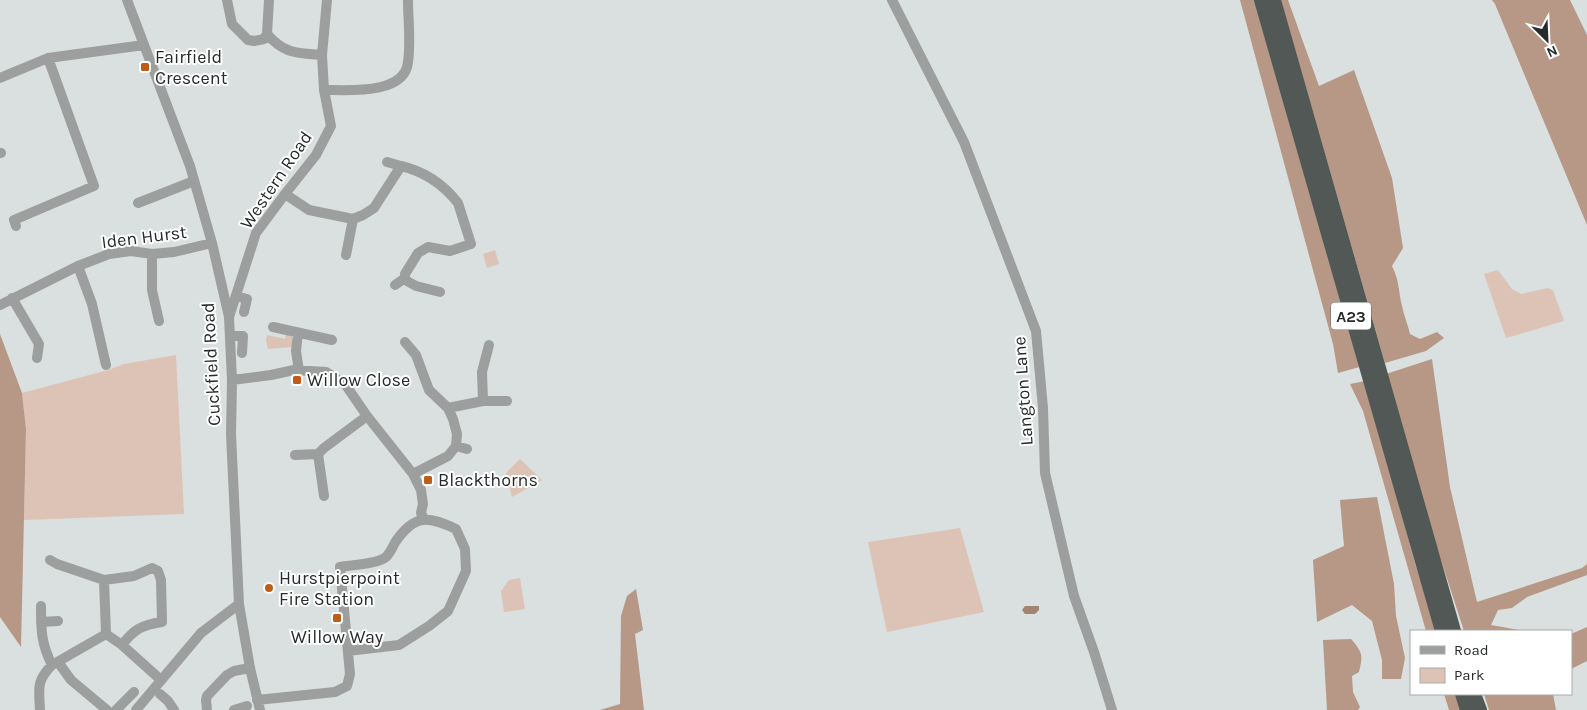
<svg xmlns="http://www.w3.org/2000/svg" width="1587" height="710" font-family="Karla,sans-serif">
<rect width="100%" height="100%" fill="#d9e0df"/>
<path fill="#ddc3b5" d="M495,250l4,14 -12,4 -4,-14z
M1498,270l14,19 9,5 27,-6 5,2 11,31 -58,17 -22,-64z
M286,334l6,2v11l-24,2 -2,-8 1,-6 18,4z
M176,355l8,159 -160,6 2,-91 -4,-36 86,-23 16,-6z
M520,459l22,21 -30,17 -6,-24z
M960,528l24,84 -97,20 -19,-90z
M520,578l5,31 -21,3 -3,-21 8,-11z"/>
<path fill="#b79785" d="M1240,0h14l109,366 -25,7 -5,-29z
M1281,0h7l31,86 35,-16 38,108 11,70 -11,18c8,16 6,25 10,40 2,10 6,19 8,28l10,5 17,-7 7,6 -18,13 -41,12z
M1492,0h78l17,35v190l-92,-221z
M0,334l22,59 4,36 -5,218 -21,-30z
M1432,359l18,128 27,115 105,-34 5,-4v11l-60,22 -15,11 -14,2 -7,15 28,5 1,1h-56l-43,-133 -35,-124z
M1365,381l50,182 21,68h-10l-63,-220 -13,-27z
M1377,497l17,87 2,32 9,42 -4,21h-19v-19l-10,-39 -20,-16 -35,17 -4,-62 31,-14 -4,-46z
M636,589l7,41 -8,4 9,76h-44l20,-6 1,-88 6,-20z
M1587,627v34l-16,8v-35z
M1351,639c12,14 12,16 8,33l-7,4 1,16 7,15 -2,3h-31l-4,-70z
M1444,694h11l6,16h-12z
M1484,694h69l3,16h-67z"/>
<path fill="#a38473" d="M1025,606h14v4l-4,4h-10l-3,-4z"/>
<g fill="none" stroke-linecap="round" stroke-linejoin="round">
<path stroke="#9c9f9e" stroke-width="10" d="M127,0l63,166 22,77 17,74 3,63 -1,54 8,170 11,64 10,42
M227,0l5,24 16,16 6,1 10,-2 3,-5
M269,0l-2,34c17,20 30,19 55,21
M892,0l72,142 72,189 7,77 2,65 29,123 20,56 18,58
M0,78l48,-20 96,-13
M324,90c24,0 81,5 84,-28 3,-20 0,-42 0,-62
M0,153h1
M387,162l14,4
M285,194l24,16 44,9 10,-4 11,-7 27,-42c22,5 42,18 57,37l13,41 -21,7 -22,-4 -10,6 -13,21v4l2,3 9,5 24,6
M138,203l56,-22
M16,226l-2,-6 80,-34 -46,-128
M152,254v36l7,31
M346,255l7,-36
M78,266l14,38 14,61
M395,285l10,-7
M236,296l11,3 -3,13
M12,298l27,46 -2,14
M0,305l78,-39 31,-12 22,-3 21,3 22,-2 38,-9
M229,317l27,-84 29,-39 31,-39 15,-29 -7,-36 -2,-35 5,-55
M273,327l59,13
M298,333l-2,18 3,20
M230,336h13l-1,17
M405,342l11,13 13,35 19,18 5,11 4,15 -1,12 -8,10 -35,18
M232,380l39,-5 23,-5 32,2 19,12 22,32 46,58 8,16 2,14 -2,9 3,6
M483,401l-1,-29 7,-27
M448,408l35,-7h24
M456,446l11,3
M295,455l23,-1
M324,496l-6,-42 6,-6 43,-32
M50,560l7,4 47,16 2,54 16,11 39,35
M104,580l30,-4 18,-8 6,3 3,9 1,42c-20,3 -28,7 -40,23
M41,606c0,24 0,37 11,59
M41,622l17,-1
M58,662l13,18 36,30
M160,694l8,7 6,9
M257,700l78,-8 12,-6 3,-12 -10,-107c11,-2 38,-3 46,-10 4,-4 7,-11 10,-16 19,-27 32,-25 60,-12l9,20 1,22 -18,40 -19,15 -30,19 -51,6
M40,710c-1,-21 -4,-29 12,-45l54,-31
M116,710l18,-18
M136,710l65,-77 38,-29
M207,710l-1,-10 1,-4 20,-21 7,-4 16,-3
M234,710l13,-4"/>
<path stroke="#515856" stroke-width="14" d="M1261,0l181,631
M1274,0l180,631
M1462,694l5,16
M1474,694l6,16"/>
</g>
<g fill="#bd5d18" stroke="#fff" stroke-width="2">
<rect x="140" y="62" width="10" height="10" rx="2.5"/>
<rect x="292" y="375" width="10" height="10" rx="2.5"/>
<rect x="423" y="475" width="10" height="10" rx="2.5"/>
<circle cx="269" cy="588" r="5"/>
<rect x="332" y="613" width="10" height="10" rx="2.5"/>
</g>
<g text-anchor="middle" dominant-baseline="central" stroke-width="4" stroke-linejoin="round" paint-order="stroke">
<rect fill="#fff" stroke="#686b6b" stroke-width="1" x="1331" y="302.5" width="40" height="27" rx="4"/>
<g font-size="16" font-weight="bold" fill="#282b2b">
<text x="1351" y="316">A23</text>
</g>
<g font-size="18" fill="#282b2b" stroke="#fff" text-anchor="start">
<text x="155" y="57">Fairfield<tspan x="155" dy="21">Crescent</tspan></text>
<text x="307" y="380">Willow Close</text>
<text x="438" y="480">Blackthorns</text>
<text x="279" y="578">Hurstpierpoint<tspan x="279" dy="21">Fire Station</tspan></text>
<text x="337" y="637" text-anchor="middle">Willow Way</text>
</g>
<g font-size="18" fill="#282b2b" stroke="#fff">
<text transform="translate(276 180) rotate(-56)">Western Road</text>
<text transform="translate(144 237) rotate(-7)">Iden Hurst</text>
<text transform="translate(211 364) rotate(-93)">Cuckfield Road</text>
<text transform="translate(1023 391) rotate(-94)">Langton Lane</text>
</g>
</g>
<rect x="1410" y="630" width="162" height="65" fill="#ffffff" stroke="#a9aaaa"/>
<rect x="1420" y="646" width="25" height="8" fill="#9c9f9e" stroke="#a9aaaa"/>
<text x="1454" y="655" font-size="15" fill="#282b2b">Road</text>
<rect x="1420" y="668" width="25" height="15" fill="#ddc3b5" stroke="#a9aaaa"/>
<text x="1454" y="680" font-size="15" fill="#282b2b">Park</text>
<g transform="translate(1547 40) rotate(156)" stroke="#ffffff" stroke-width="4" paint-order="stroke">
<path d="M0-4L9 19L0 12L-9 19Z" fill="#282b2b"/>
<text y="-8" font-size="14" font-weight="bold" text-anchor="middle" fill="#282b2b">N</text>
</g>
</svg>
